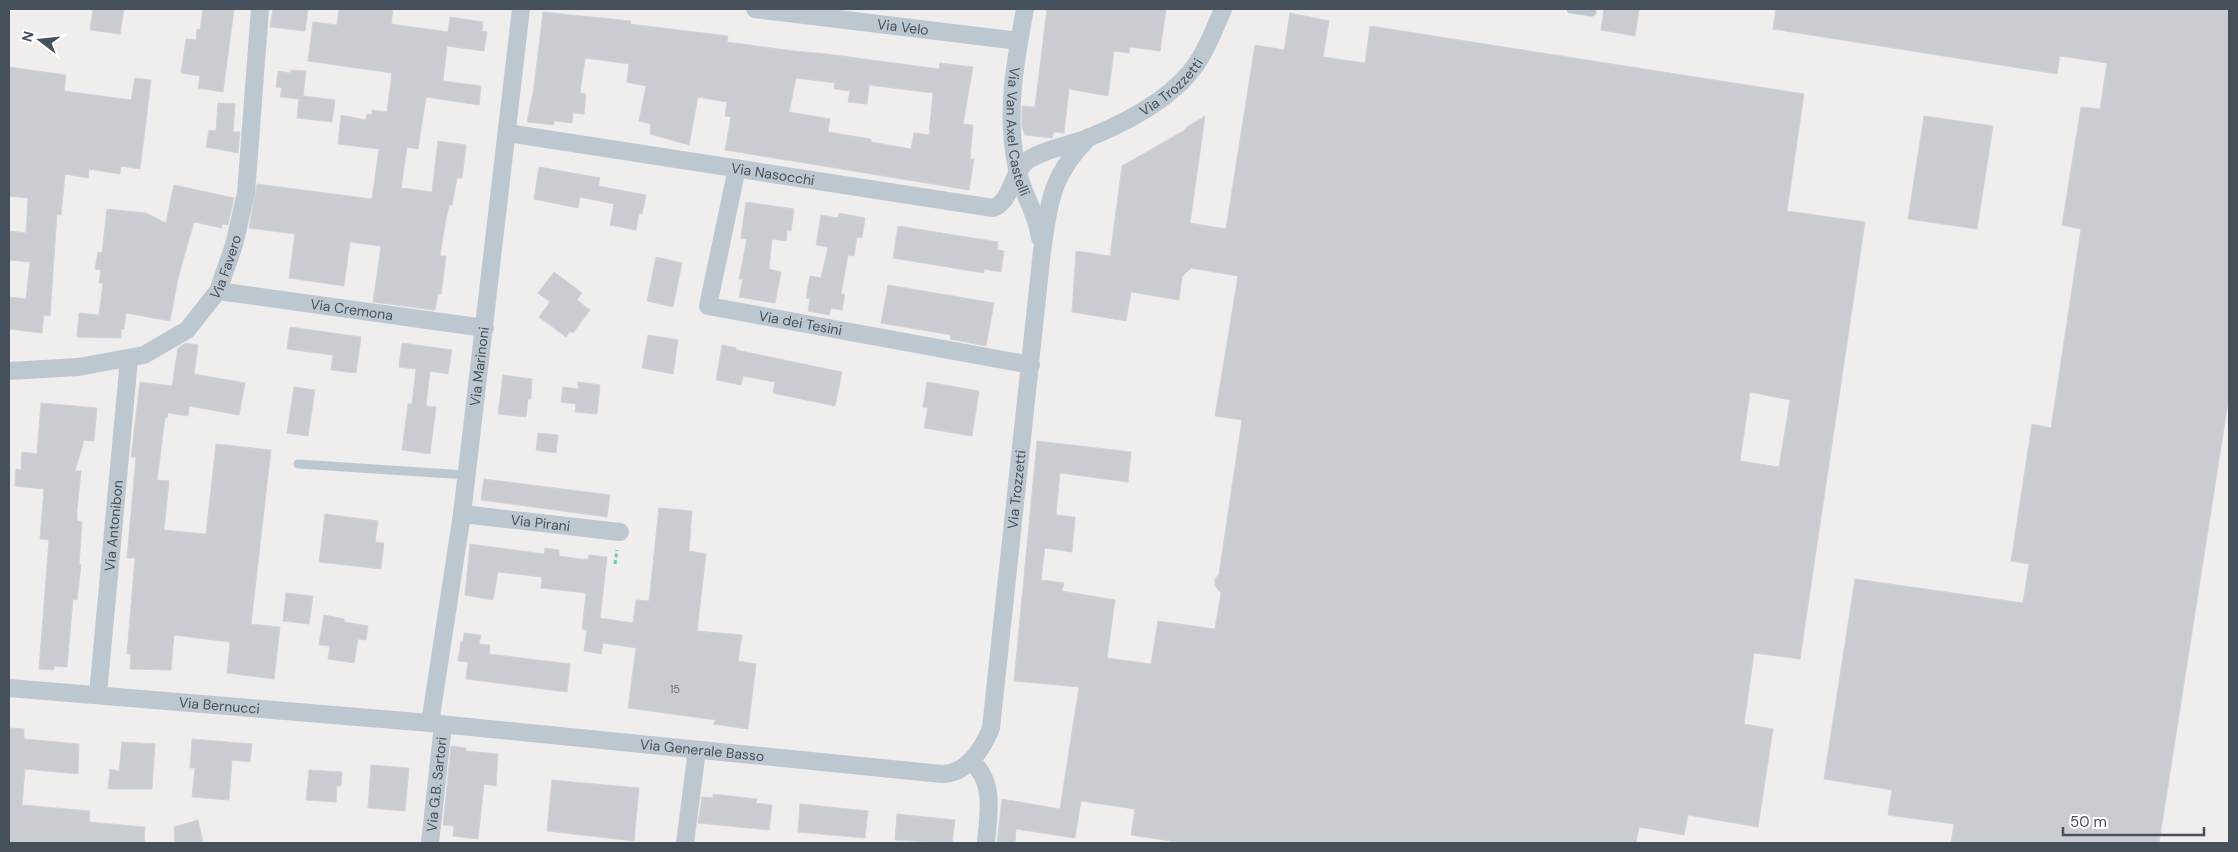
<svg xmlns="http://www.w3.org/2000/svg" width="2238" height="852" font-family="'DM Sans',sans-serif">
<rect width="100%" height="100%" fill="#f0eded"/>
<path fill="#caccd2" stroke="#d1d3d9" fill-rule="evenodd" d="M93,9h31l-4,25 -30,-4z
M203,9h31l-11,83 -25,-4 2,-12 -19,-3 5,-34 10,1 1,-11 3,1z
M273,9h35l-3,22 -35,-4z
M339,9h54l-2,15 57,8 2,-15 20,3 13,2 -1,9 5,1 -3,19 -37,-5 -4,35 38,5 -2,19 -53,-8 -8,52 -11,-2 -6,41 31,4 6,-51 28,4 -4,33h-5l-5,27h-3l-4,19 -5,32h6l-5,38h-3l-3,16 -62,-8 8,-56 -31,-4 -6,44 -55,-8 6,-44 -46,-6 8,-44 115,15 7,-50 -41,-5 3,-29 25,5 1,-6 5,1v-5l15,2 5,-39 -84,-12 5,-39 24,3z
M1047,9h119l-6,42 -30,-4 -1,6 -15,-2 -6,45 -39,-7 -5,44 -10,-1 -2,6 -27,-3 -3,-7v-22l13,1z
M1604,9h35l-4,27 -34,-6z
M1776,9h453v387l-70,447h-208l3,-19 -66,-9 4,-25 -68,-11 31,-200 168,24 6,-39 -18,-3 21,-137 19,4 30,-199 -19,-4 19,-118 19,2 7,-46 -47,-7 -3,18 -284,-45z
M543,12l88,9 -1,3 98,12 -1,6 67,9 33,3 112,15 1,-6 33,4 -10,57 10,1 -3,34h4l-5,31 -244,-40 6,-33 -6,-1 2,-14 -29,-5 -9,48 -39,-11 1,-10 -12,-3 7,-35 -19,-4 2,-18 -44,-6 -5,35 6,1 -2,20 -11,-1 -1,10 -18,-2v4l-27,-3 7,-35zM796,78l39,5 -1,6 16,2 -2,11 19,2 2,-19 64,8 -4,42 -15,-2 -3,16 -40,-7v-3l-43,-7 2,-13 -41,-7z
M1290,13l39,8 -6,36 42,6 5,-37 434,68 -17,117 78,11 -65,437 -46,-6 -10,71 29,5 -15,98 -70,-12 -4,20 -45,-8 -3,16h-453l-52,-8 4,-26 -54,-8 -6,37 -59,-9 -1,14h-18l5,-44 58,10 19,-122 -65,-6 23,-240 94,11 -3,30 -68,-9 -4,42 19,2 -3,35 -27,-4 -4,32 23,3 -2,8 53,9 -8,58 44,6 7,-43 57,8 6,-36 -6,-7v-7l4,-5 23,-154 -27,-4 23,-140 -47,-8 -9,9 -3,23 -48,-8 -5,29 -54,-9 4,-61 34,5 12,-90 63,-36 2,-3 18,-11 -15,107 36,6 29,-184 29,5zM1750,392l40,8 -11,67 -39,-6z
M9,67l57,8 -2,16 67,9 4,-22 16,2 -11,89 -19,-3 -1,8 -31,-5 -1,9 -23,-4 -4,41 -4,-1 -7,102 -6,-1 -2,18 -33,-4v-32l17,2 4,-37 -21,-2v-29l17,2 2,-35 -19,-2z
M291,70l15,1 -3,25 32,4 -3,22 -35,-4 2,-19 -19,-2 2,-9 -6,-1 2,-16 12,2z
M218,103l17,1 -2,28h7l-2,21 -32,-6 3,-17 7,1z
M1924,116l69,10 -16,103 -69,-10z
M539,167l61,11 -2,8 48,9 -4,19 -3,-1 -3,17 -26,-5 4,-21 -34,-7 -2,11 -44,-9z
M174,185l60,13 -6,27 -6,-1v4l-28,-6 -16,56 -8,43 -44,-8 -2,16h-3v9l-44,-1 2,-24 20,2 4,-32h-4l2,-13 -6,-1 3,-17 4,1 5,-44 39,4 20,10z
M746,202l48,7 -3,22 -4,-1 -1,11 -14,-2 -3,30 12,3 -6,31 -36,-6 4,-18h-4l8,-40 -6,-1z
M839,213l26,5 -3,20 -5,-1 -3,19 -6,-1 -7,39h4l-3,16 -11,-2 -2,7 -21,-4 2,-12 -4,-1 4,-22 11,2 7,-31 -12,-2 5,-30 17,3z
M898,226l100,16 -1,8 7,1 -3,21 -17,-3v4l-91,-15z
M656,257l26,6 -9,44 -26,-6z
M554,272l28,21 -5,7 13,10 -17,23 -3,-2 -4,6 -27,-20 11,-15 -12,-9z
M888,285l106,18 -8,43 -36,-7 1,-4 -70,-12z
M290,327l71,10 -5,36 -25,-3 2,-15 -46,-6z
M648,335l30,5 -5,34 -31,-6z
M186,343l12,2 -4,29 51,9 -6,32 -50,-9 -1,10 -20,-3 -1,5h-2l-8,62 12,1 -5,49 42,4 10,-90 55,6 -20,174 29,3 -6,52 -47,-6 3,-31 -56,-7 -3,35 -41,-1 1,-15h-4l8,-96h-8l9,-101h-5l9,-75 32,4 6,-38z
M402,343l50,7 -4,24 -18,-3 -4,35 10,1 -6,47 -28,-4 6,-46h4l4,-35 -17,-2z
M722,345l14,3v2l106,22 -7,34 -62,-13 2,-11 -32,-6 -2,9 -25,-5z
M503,375l29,4 -1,20h-3l-2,18 -28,-3z
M578,382l22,3 -3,29 -22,-2 1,-8 -15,-2 2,-15 15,2z
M927,382l52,9 -7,45 -48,-8 4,-20 -5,-1z
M294,387l21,3 -7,46 -21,-3z
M41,403l56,5 -3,33 -10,-1 -9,31h6l-4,38v12l5,1 -3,43h2l-4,35 -4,-1 -6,68 -13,-1v4l-15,-1 10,-129 -9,-1 4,-50 -29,-3 1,-17 5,1 1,-18 15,2z
M538,433l20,2 -2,18 -20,-3z
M484,479l126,16 -3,22 -126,-17z
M659,508l33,3 -3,40 17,3 -9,77 45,4 -4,26 18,3 -8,65 -35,-5 3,-4 -88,-12 8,-60 -33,-5 -2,11 -17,-3 3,-21 -5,-1 4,-36 -45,-5 1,-11 -44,-5 -5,28 -28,-5 5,-51 74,10 1,-6 14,2v6l29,4 1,-5 18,2 -7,61 33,5 3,-23 13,1z
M325,514l53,7 -3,21 9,1 -3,26 -62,-7z
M286,593l27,3 -4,28 -26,-3z
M324,615l20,4v3l24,4 -2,14 -8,-1 -4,24 -26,-4 2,-13 -11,-1z
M464,633l17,2 -2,9 11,1 -1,9 81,10 -3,28 -101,-13 2,-17 -10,-1 3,-20 2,1z
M9,728l15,1v10l55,5 -1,30 -53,-5 -3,36 68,6 -1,11 56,5 -1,16h-135z
M192,739l60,5 -2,18 -18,-2 -3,40 -37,-3 3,-29h-5z
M122,742l33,2 -3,45h-44l2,-20 9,2z
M451,746l15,2v3l32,3 -2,32 -12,-2 -6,55 -25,-3 1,-10 -11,-1z
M371,765l38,3 -4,43 -37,-3z
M309,770l33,2 -1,14h-4l-1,16 -30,-2z
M552,780l87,8 -5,53 -87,-10z
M713,794l44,5 -1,4 16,2 -3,25 -71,-7 4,-26 11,1z
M800,804l68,7 -3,27 -67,-6z
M897,814l58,6 -3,23 -57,-3z
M198,820l5,23h-28l-1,-16z"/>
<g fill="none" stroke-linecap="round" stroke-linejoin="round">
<path stroke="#71cea2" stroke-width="3" stroke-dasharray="4 2.5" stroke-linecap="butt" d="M615,564l2,-14"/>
<path stroke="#bdc7d0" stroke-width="9" d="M1571,9l21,3
M298,464l169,11"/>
<g stroke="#bdc7d0" stroke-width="18">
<path id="s1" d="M755,9l264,32"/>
<path id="s2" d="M1025,9c-10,54 -20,105 -8,160 5,24 20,44 23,69"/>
<path id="s3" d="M507,133l486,75c19,-6 18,-36 35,-48 17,-11 41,-15 60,-22 39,-16 89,-42 111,-78 10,-16 17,-34 24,-51"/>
<path id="s4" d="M737,168l-29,138 323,59"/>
<path id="s5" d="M218,291l267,37"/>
<path id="s6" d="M9,371l69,-4 66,-12 43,-25 31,-39 16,-46 12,-52 14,-184"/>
<path id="s7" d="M462,514l158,18"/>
<path id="s8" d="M9,688l421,35 512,51c25,0 41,-26 49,-46l51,-477c8,-52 9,-75 47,-114"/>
<path id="s9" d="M98,694l31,-335"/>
<path id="s10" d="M430,723l32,-209 59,-505"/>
<path d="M971,761c25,21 17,53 15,82"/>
<path id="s11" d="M430,843l13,-118"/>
<path d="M685,843l12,-93"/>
</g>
</g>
<g text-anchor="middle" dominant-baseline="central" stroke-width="4.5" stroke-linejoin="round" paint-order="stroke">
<g font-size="11" fill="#666f79">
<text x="675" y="689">15</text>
</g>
<g font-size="14" fill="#45505b" stroke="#fff">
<text stroke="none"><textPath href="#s1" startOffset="149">Via Velo</textPath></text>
<text stroke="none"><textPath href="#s3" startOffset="715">Via Trozzetti</textPath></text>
<text stroke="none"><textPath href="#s2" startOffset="124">Via Van Axel Castelli</textPath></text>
<text stroke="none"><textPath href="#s3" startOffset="269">Via Nasocchi</textPath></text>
<text stroke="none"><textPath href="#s6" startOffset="261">Via Favero</textPath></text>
<text stroke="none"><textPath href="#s5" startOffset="135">Via Cremona</textPath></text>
<text stroke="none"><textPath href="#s4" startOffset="235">Via dei Tesini</textPath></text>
<text stroke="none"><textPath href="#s10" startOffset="360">Via Marinoni</textPath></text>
<text stroke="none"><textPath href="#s8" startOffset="1248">Via Trozzetti</textPath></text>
<text stroke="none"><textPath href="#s7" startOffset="79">Via Pirani</textPath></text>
<text stroke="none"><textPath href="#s9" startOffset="169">Via Antonibon</textPath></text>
<text stroke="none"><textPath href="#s8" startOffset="211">Via Bernucci</textPath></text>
<text stroke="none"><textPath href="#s8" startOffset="696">Via Generale Basso</textPath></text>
<text stroke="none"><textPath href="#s11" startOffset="59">Via G.B. Sartori</textPath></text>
</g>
</g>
<rect width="2238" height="852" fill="none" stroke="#45505b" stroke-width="20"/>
<g transform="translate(40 40) rotate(286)" stroke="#ffffff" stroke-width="4" paint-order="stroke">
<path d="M0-4L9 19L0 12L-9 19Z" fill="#45505b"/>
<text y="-8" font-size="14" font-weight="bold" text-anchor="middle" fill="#45505b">N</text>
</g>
<path d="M2063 827v8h141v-8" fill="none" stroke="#45505b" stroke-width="2.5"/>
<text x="2070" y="827" font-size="15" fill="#45505b" stroke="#ffffff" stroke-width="4" paint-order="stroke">50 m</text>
</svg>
